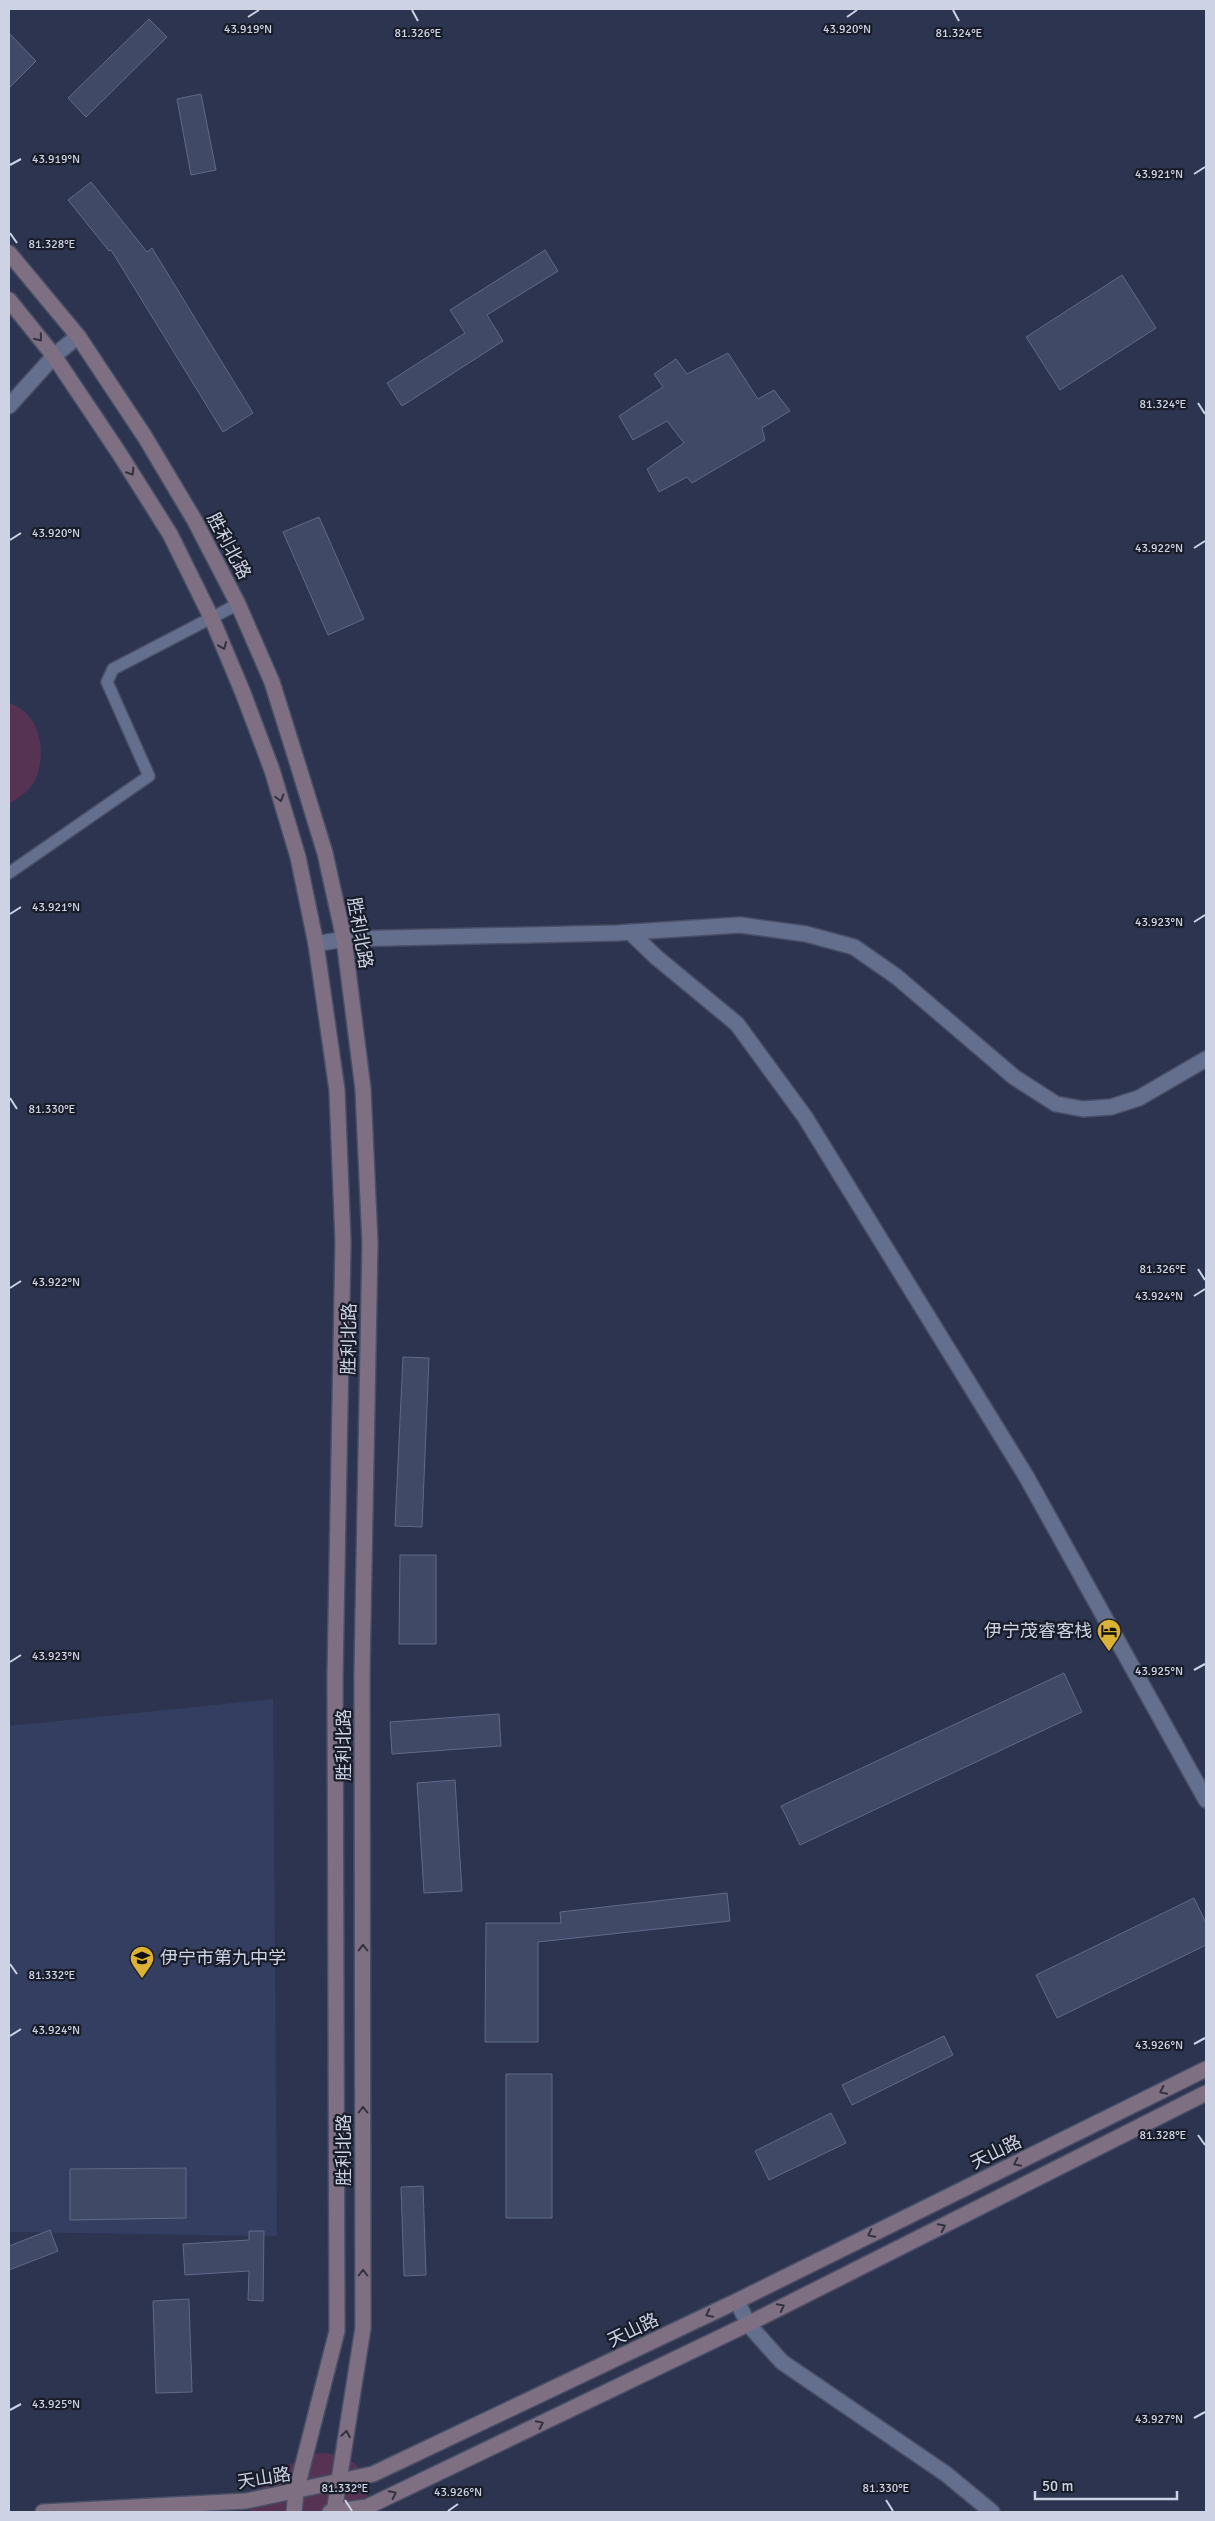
<svg xmlns="http://www.w3.org/2000/svg" width="1215" height="2521" font-family="Signika,'Noto Sans SC',sans-serif">
<rect width="100%" height="100%" fill="#2c3450"/>
<path fill="#343e60" d="M273,1699l4,537 -268,-4v-506z"/>
<path fill="#563352" d="M9,703c31,10 38,47 27,75 -4,12 -17,19 -27,26z
M320,2453c39,1 52,22 46,59h-117c8,-28 42,-54 71,-59z"/>
<path fill="#404a67" stroke="#5f6a89" d="M149,19l18,18 -81,80 -18,-19z
M9,33l27,28 -27,27z
M201,94l15,76 -25,5 -14,-76z
M91,182l56,70 5,-4 101,165 -30,19 -112,-182 -2,1 -41,-51z
M545,250l13,21 -71,44 16,26 -101,65 -15,-23 78,-50 -15,-23z
M1122,275l34,53 -96,62 -34,-53z
M728,353l30,46 16,-9 16,21 -28,17 3,12 -73,43 -5,-6 -28,15 -12,-23 37,-26 -17,-22 -34,19 -14,-24 44,-29 -9,-13 22,-15 11,15z
M319,517l45,102 -36,16 -45,-103z
M403,1357l26,1 -7,169 -27,-1z
M400,1555h36v89h-37z
M1064,1673l18,39 -282,133 -19,-39z
M499,1714l2,32 -109,8 -2,-32z
M455,1780l7,111 -38,2 -7,-110z
M727,1893l3,28 -192,21v100h-53l1,-119h75l-1,-11z
M1194,1898l12,25v22l-149,73 -21,-43z
M944,2036l9,19 -101,50 -10,-20z
M506,2074h46v144h-46z
M831,2113l15,30 -77,37 -14,-29z
M186,2168v50l-116,2v-51z
M423,2186l3,89 -22,1 -3,-89z
M50,2230l8,21 -49,19v-24z
M249,2231h15l-1,70 -15,-1 1,-29 -64,4 -2,-31 66,-4z
M189,2299l3,93 -36,1 -3,-92z"/>
<g fill="none" stroke-linecap="round" stroke-linejoin="round">
<defs>
<path id="service" d="M9,873l140,-97 -42,-94 6,-13 125,-65"/>
<path id="minor" d="M9,406l45,-50 24,-20
M630,932l26,25 81,67 68,93 221,359 180,324
M316,944l28,-5 273,-6 123,-8 66,9 48,13 43,30 117,100 42,27 27,5 28,-2 28,-9 67,-39
M737,2301l11,23 34,38 164,112 46,38"/>
<path id="secondary" d="M9,253l69,83 67,101 50,84 43,83 34,78 26,83 27,88 19,86 19,150 7,154 -8,428 1,657 -29,184
M9,300l45,56 65,97 51,81 42,85 31,74 29,77 26,87 18,87 21,146 6,152 -8,435 2,654 -41,161 -2,20
M43,2512l203,-11 127,-27 364,-173 469,-232
M330,2512l37,-5 381,-183 458,-231"/>
</defs>
<use href="#service" stroke="#484f66" stroke-width="14"/>
<use href="#minor" stroke="#484f66" stroke-width="18"/>
<use href="#secondary" stroke="#484f66" stroke-width="18"/>
<use href="#service" stroke="#646f8e" stroke-width="11"/>
<use href="#minor" stroke="#646f8e" stroke-width="15"/>
<use href="#secondary" stroke="#7e7082" stroke-width="15"/>
</g>
<defs><path id="oneway-chevron" d="M-2-3.5L2.5 0L-2 3.5" fill="none" stroke-width="1.6" stroke-linecap="round" stroke-linejoin="round" transform="scale(1.25)"/></defs>
<g stroke="#32323f">
<use href="#oneway-chevron" transform="translate(39 338) rotate(51)"/>
<use href="#oneway-chevron" transform="translate(131 472) rotate(58)"/>
<use href="#oneway-chevron" transform="translate(223 646) rotate(67)"/>
<use href="#oneway-chevron" transform="translate(280 798) rotate(74)"/>
<use href="#oneway-chevron" transform="translate(363 1948) rotate(-90)"/>
<use href="#oneway-chevron" transform="translate(1163 2091) rotate(154)"/>
<use href="#oneway-chevron" transform="translate(363 2110) rotate(-90)"/>
<use href="#oneway-chevron" transform="translate(1017 2163) rotate(154)"/>
<use href="#oneway-chevron" transform="translate(942 2227) rotate(-27)"/>
<use href="#oneway-chevron" transform="translate(871 2234) rotate(154)"/>
<use href="#oneway-chevron" transform="translate(363 2273) rotate(-90)"/>
<use href="#oneway-chevron" transform="translate(781 2307) rotate(-27)"/>
<use href="#oneway-chevron" transform="translate(709 2314) rotate(154)"/>
<use href="#oneway-chevron" transform="translate(540 2424) rotate(-26)"/>
<use href="#oneway-chevron" transform="translate(346 2434) rotate(-81)"/>
<use href="#oneway-chevron" transform="translate(393 2494) rotate(-26)"/>
</g>
<path fill="none" stroke="#cdd3e5" stroke-width="2" d="M412,10l6,11M953,10l6,11M248,17l11,-7M847,17l10,-7M10,165l11,-6M1194,174l11,-7M10,233l7,10M1198,403l7,11M10,540l11,-7M1194,548l11,-7M10,914l11,-7M1194,922l11,-7M10,1098l7,11M1198,1269l7,11M10,1288l11,-7M1194,1296l11,-7M10,1662l11,-7M1194,1670l11,-6M10,1964l7,10M10,2036l11,-7M1194,2044l11,-6M1198,2135l7,10M10,2410l11,-6M1194,2418l11,-6M345,2500l7,11M886,2500l7,11M448,2511l10,-7"/>
<defs>
<symbol id="hotel-pin" viewBox="-11 -11 22 30"><path d="M0 17L-7.5 6A9.5 9.5 0 1 1 7.5 6Z" fill="#dbb233" stroke="#191d29"/><path d="M-6-4.5h1.5V1H6V5H4.5V3h-9V5H-6ZM-4 0a1.8 1.8 0 1 1 3.6 0ZM.5 0V-2.5h3Q6-2.5 6 0Z" fill="#111"/></symbol>
<symbol id="school-pin" viewBox="-11 -11 22 30"><path d="M0 17L-7.5 6A9.5 9.5 0 1 1 7.5 6Z" fill="#dbb233" stroke="#191d29"/><path d="M0-5L7-2L0 1L-7-2ZM-4 1L0 2.5L4 1V4Q0 6-4 4Z" fill="#111"/></symbol>
</defs>
<g fill-rule="evenodd">
<use href="#hotel-pin" x="1095" y="1617" width="28" height="38"/>
<use href="#school-pin" x="128" y="1944" width="28" height="38"/>
</g>
<g text-anchor="middle" dominant-baseline="central" stroke-width="4.5" stroke-linejoin="round" paint-order="stroke">
<g font-size="18" fill="#cdd3e5" stroke="#191d29">
<text transform="translate(229 546) rotate(62)">胜利北路</text>
<text transform="translate(360 933) rotate(80)">胜利北路</text>
<text transform="translate(349 1339) rotate(-89)">胜利北路</text>
<text transform="translate(344 1745) rotate(-90)">胜利北路</text>
<text transform="translate(344 2150) rotate(-90)">胜利北路</text>
<text transform="translate(996 2152) rotate(-26)">天山路</text>
<text transform="translate(633 2330) rotate(-26)">天山路</text>
<text transform="translate(264 2478) rotate(-9)">天山路</text>
</g>
<g font-size="18" fill="#cdd3e5" stroke="#191d29" text-anchor="end">
<text x="1092" y="1631">伊宁茂睿客栈</text>
<text x="160" y="1958" text-anchor="start">伊宁市第九中学</text>
</g>
</g>
<g font-size="12" text-anchor="middle" fill="#cdd3e5" stroke="#191d29" stroke-width="4.5" stroke-linejoin="round" paint-order="stroke">
<text x="248" y="33">43.919°N</text>
<text x="847" y="33">43.920°N</text>
<text x="418" y="37">81.326°E</text>
<text x="959" y="37">81.324°E</text>
<text x="56" y="163">43.919°N</text>
<text x="1159" y="178">43.921°N</text>
<text x="52" y="248">81.328°E</text>
<text x="1163" y="408">81.324°E</text>
<text x="56" y="537">43.920°N</text>
<text x="1159" y="552">43.922°N</text>
<text x="56" y="911">43.921°N</text>
<text x="1159" y="926">43.923°N</text>
<text x="52" y="1113">81.330°E</text>
<text x="1163" y="1273">81.326°E</text>
<text x="56" y="1286">43.922°N</text>
<text x="1159" y="1300">43.924°N</text>
<text x="56" y="1660">43.923°N</text>
<text x="1159" y="1675">43.925°N</text>
<text x="52" y="1979">81.332°E</text>
<text x="56" y="2034">43.924°N</text>
<text x="1159" y="2049">43.926°N</text>
<text x="1163" y="2139">81.328°E</text>
<text x="56" y="2408">43.925°N</text>
<text x="1159" y="2423">43.927°N</text>
<text x="345" y="2492">81.332°E</text>
<text x="886" y="2492">81.330°E</text>
<text x="458" y="2496">43.926°N</text>
</g>
<rect width="1215" height="2521" fill="none" stroke="#cdd3e5" stroke-width="20"/>
<path d="M1035 2491v8h142v-8" fill="none" stroke="#cdd3e5" stroke-width="2.5"/>
<text x="1042" y="2491" font-size="15" fill="#cdd3e5" stroke="#191d29" stroke-width="4" paint-order="stroke">50 m</text>
</svg>
